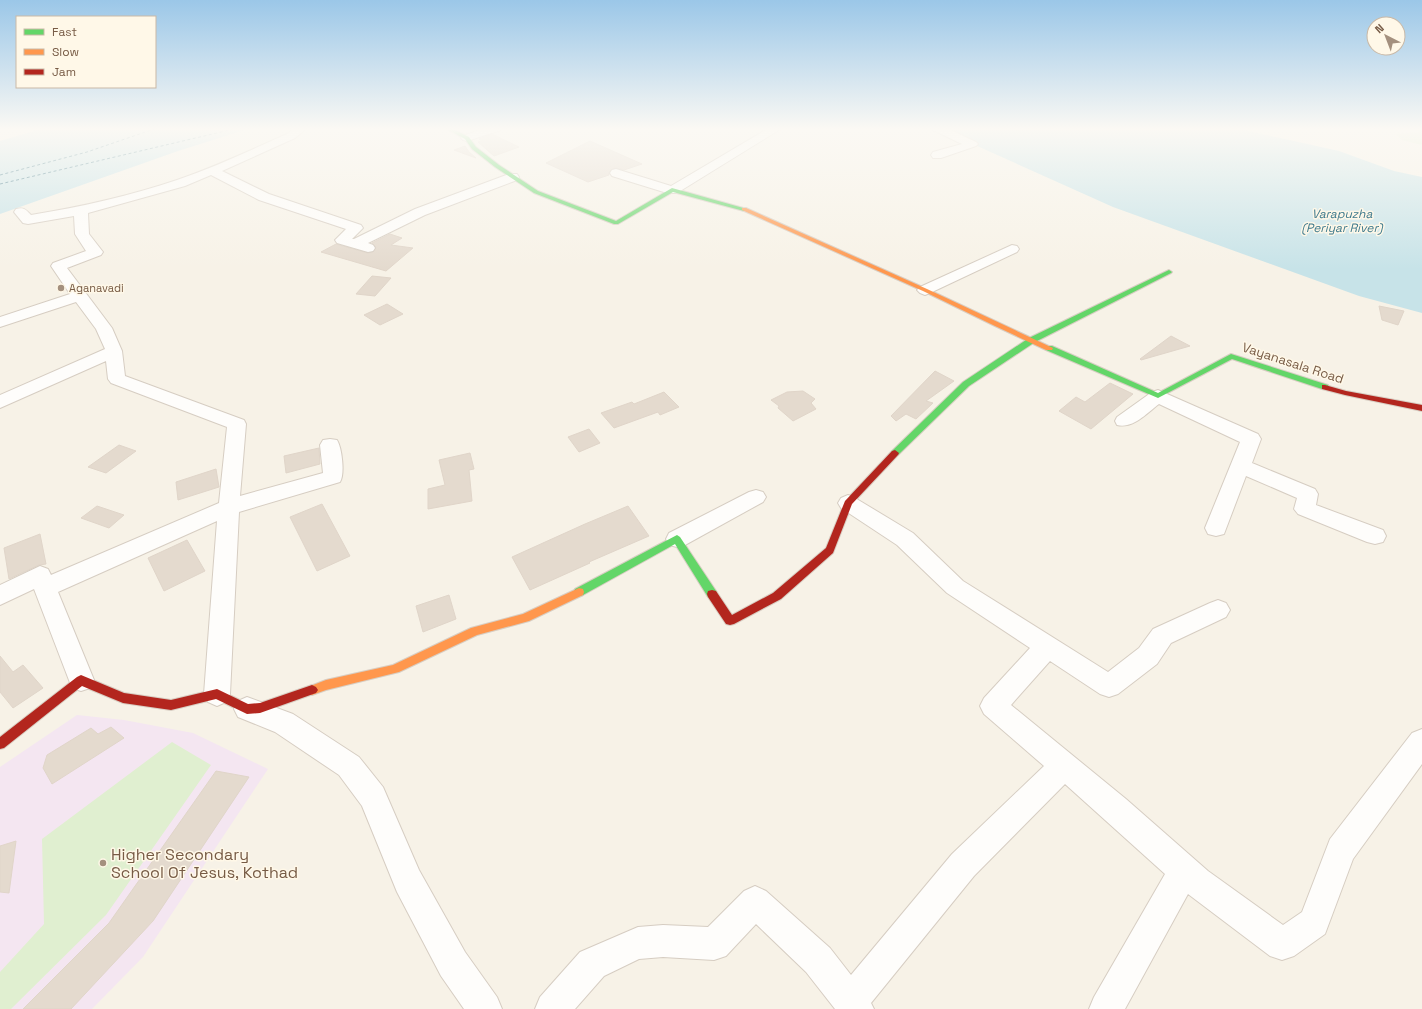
<svg xmlns="http://www.w3.org/2000/svg" width="1422" height="1009" font-family="'Space Grotesk',sans-serif">
<rect width="100%" height="100%" fill="#f7f2e7"/>
<path fill="#f4e6f1" d="M77,715l47,5 69,13 75,36 -125,188 -51,52h-92v-242z"/>
<path fill="#e0efd0" d="M1419,128h3v17l-20,-5 -6,-6 22,-2z
M172,742l39,23 -105,150 -95,94h-11v-37l44,-48 -2,-85z"/>
<path fill="#c7e3e8" d="M44,128h207l-73,23 -178,63v-73z
M937,128h298l104,23 55,20 28,6v136l-63,-17 -246,-89z"/>
<g fill="none" stroke-linecap="round" stroke-linejoin="round">
<path stroke="#3d798c" stroke-width="1" stroke-dasharray="3 2.5" stroke-linecap="butt" d="M0,175l87,-23 70,-24
M0,184l238,-56"/>
</g>
<path fill="#e4dace" stroke="#e0d5c9" d="M492,134l27,13 -25,9 -16,-14 4,-1 -3,-2z
M590,141l52,23 -18,6 -8,-2 -4,1 -3,3v3l-21,7 -42,-19z
M465,146l4,6 7,6 -22,-8z
M390,234l12,4 -11,7 22,3 -27,23 -65,-19 15,-8 32,9 5,-1 3,-5 -4,-4z
M372,276l19,2 -16,18 -19,-2z
M387,304l16,10 -23,11 -16,-10z
M1379,306l25,5 -6,14 -16,-5z
M1171,336l19,10 -49,14 -1,-1z
M935,371l19,10 -28,20 7,2 -17,16 -10,-5 -10,7 -5,-5z
M1110,383l23,11 -42,35 -32,-18 17,-14 9,5z
M803,391l12,8 -4,4 5,6 -23,12 -15,-13 1,-2 -8,-6 16,-8z
M664,392l15,15 -19,8 -2,-3 -44,16 -13,-15 31,-11 2,2z
M589,429l11,14 -21,9 -11,-15z
M119,445l17,6 -30,22 -18,-6z
M319,448l1,16 -34,9 -2,-17z
M470,453l4,16 -5,1 3,31 -44,8v-20l17,-4 -6,-25z
M216,469l3,18 -41,13 -2,-18z
M322,504l28,52 -33,15 -27,-54z
M97,506l27,9 -15,13 -28,-10z
M628,506l21,30 -60,26 1,1 -60,27 -18,-33 73,-33z
M40,534l6,30 -7,1 -30,14 -5,-31z
M187,540l18,31 -41,20 -16,-33z
M449,595l7,24 -33,13 -7,-26z
M0,656l13,16 10,-7 20,23 -30,20 -13,-16z
M111,727l13,11 -72,46 -9,-16 4,-13 44,-27 7,6z
M216,771l33,6 -96,144 -82,88h-48l86,-86z
M16,841l-7,52 -9,-1v-46z"/>
<g fill="none" stroke-linecap="round" stroke-linejoin="round">
<defs>
<path id="street" d="M295,128h12l-12,10 -73,33 47,23 92,31 2,3 -11,11h2l61,-30 94,-35h8l2,3 -2,3 -92,35 -57,28 5,2 2,3 -2,3 -5,1 -31,-9 -2,-3 11,-11 -87,-29 -48,-25 -26,11 -97,27 1,21 14,18 -2,3 -34,13 45,60 10,23 3,25 119,44 2,4 -6,72 83,-23 -3,-28 3,-5 7,-1 7,1c5,8 8,34 3,42l-101,30 -9,182 -4,8 -9,4 -9,-4 -4,-8 13,-173 -159,71 36,88 -4,8 -9,3 -9,-3 -38,-99 -34,16v-20l40,-19 8,3 3,6 168,-72 8,-76 -116,-44 -3,-4 -2,-18 -106,47v-13l105,-46 -9,-20 -20,-27 -76,25v-10l70,-23 -19,-28 2,-3 33,-12 -11,-17 -1,-18 -46,8 -5,-1 -9,-11 2,-3c8,-2 10,1 15,6 49,-8 99,-19 146,-35 38,-13 74,-30 110,-46z
M485,128h17l-1,2 -34,11 -4,-1 -2,-2 2,-2z
M769,128h13l-105,65h-10l-55,-17 -2,-3 2,-3 4,-1 55,17z
M932,128h14l30,14 2,2 -2,2 -35,12h-8l-2,-3 2,-3 29,-8 -29,-14z
M1012,245l5,1 2,3 -2,3 -87,41 -5,2 -5,-2 -3,-3 3,-3z
M1158,390l100,44 3,5 -9,24 63,26 3,5 -2,11 67,25 3,6 -3,6 -8,2 -8,-2 -69,-28 -4,-5 3,-11 -51,-22 -22,58 -8,2 -8,-2 -3,-6 35,-86 -81,-38c-12,9 -26,25 -42,21l-2,-4 2,-4 35,-25z
M756,490l7,2 3,5 -3,5 -78,43 -8,2 -8,-2 -3,-6 3,-6 80,-41z
M848,495l7,3 58,35 50,48 145,91 31,-24 14,-19 57,-26 8,-3 8,3 4,7 -4,7 -55,26 -14,21 -39,30 -9,3 -9,-3 -50,-33 -39,44 115,94 82,72 75,54 19,-13 28,-73 82,-106 10,-4v35l-69,95 -28,75 -31,22 -12,4 -12,-4 -82,-62 -63,115h-36l5,-12 71,-123 -100,-90 -91,92 -103,127 3,6h-39l-29,-37 -50,-48 -30,32 -12,4 -51,-3 -24,2 -35,17 -29,33h-40l5,-12 40,-45 58,-25 25,-2 45,2 36,-36 11,-5 11,5 64,57 21,27 101,-121 92,-88 -60,-52 -4,-8 4,-8 46,-50 -83,-55 -50,-48 -56,-37 -3,-5 3,-5z
M247,697l46,17 66,43 24,30 36,83 46,82 32,45 5,12h-38l-23,-33 -44,-84 -35,-86 -23,-31 -64,-43 -37,-15 -4,-8 4,-8z"/>
<path id="fast" d="M445,128h6l18,9 7,10 23,18 39,26 78,30 56,-33 75,21 -3,2 -71,-19 -55,32h-4l-80,-31 -39,-26 -23,-18 -7,-10z
M1169,270l3,2 -1,1 -136,69 -66,44 -71,69h-6l-1,-2 1,-2 71,-69 66,-44z
M1046,346h6l106,47 73,-39 97,31 1,2 -4,2h-3l-90,-30 -74,39 -112,-48z
M677,535l3,2 36,54 1,3 -1,3 -4,1 -4,-1 -33,-53 -92,51 -4,1 -4,-1 -1,-3 1,-3z"/>
<path id="slow" d="M742,208h4l181,81 126,59 -1,2h-6l-51,-24 -72,-35 -181,-81z
M579,588l4,1 1,3 -1,3 -54,26 -52,14 -78,37 -73,18 -14,5 -4,-2 -2,-3 2,-3 18,-7 67,-15 78,-37 52,-14z"/>
<path id="jam" d="M1322,385h3l21,6 76,14v6l-77,-16 -23,-6z
M895,450l4,3 -1,2 -46,49 -19,49 -52,46 -47,25 -4,1 -4,-1 -18,-27 -1,-3 1,-3 4,-1 4,1 16,24 41,-22 53,-45 19,-47 47,-50z
M81,675l43,18 47,7 46,-11 31,15 12,-1 52,-18 4,2 2,3 -2,3 -56,20 -13,1 -31,-15 -45,11 -48,-7 -41,-17 -78,62 -4,1v-12l77,-60z"/>
</defs>
<use href="#street" stroke="#d6cdc2" stroke-width="2"/>
<use href="#fast" stroke="#d8cec3" stroke-width="2"/>
<use href="#slow" stroke="#d8cec3" stroke-width="2"/>
<use href="#jam" stroke="#d8cec3" stroke-width="2"/>
<use href="#street" fill="#fefdfb" fill-rule="evenodd"/>
<use href="#fast" fill="#63d668" fill-rule="evenodd"/>
<use href="#slow" fill="#ff974d" fill-rule="evenodd"/>
<use href="#jam" fill="#b3261e" fill-rule="evenodd"/>
</g>
<linearGradient id="sky" x2="0" y2="1"><stop stop-color="#9bc7e8"/><stop offset="0.48" stop-color="#fbf9f4"/><stop offset="1" stop-color="#fbf9f4" stop-opacity="0"/></linearGradient>
<rect width="1422" height="269" fill="url(#sky)"/>
<g fill="#a4907e" stroke="#fff8e8" stroke-width="1.5">
<circle cx="61" cy="288" r="4"/>
<circle cx="103" cy="863" r="4"/>
</g>
<g text-anchor="middle" dominant-baseline="central" stroke-width="3" stroke-linejoin="round" paint-order="stroke">
<g font-size="11" fill="#775b45" stroke="#fff8e8" text-anchor="start">
<text x="69" y="288">Aganavadi</text>
</g>
<g font-size="12" font-style="italic" fill="#3d798c" stroke="#fff8e8">
<text x="1342" y="214">Varapuzha<tspan x="1342" dy="14">(Periyar River)</tspan></text>
</g>
<g font-size="13" fill="#775b45" stroke="#fff8e8">
<text transform="translate(1293 363) rotate(18)">Vayanasala Road</text>
</g>
<g font-size="16" fill="#775b45" stroke="#fff8e8" text-anchor="start">
<text x="111" y="854">Higher Secondary<tspan x="111" dy="18">School Of Jesus, Kothad</tspan></text>
</g>
</g>
<rect x="16" y="16" width="140" height="72" fill="#fff8e8" stroke="#c9b9a7"/>
<rect x="24" y="29" width="20" height="6" fill="#63d668" stroke="#c9b9a7"/>
<text x="52" y="36" font-size="12" fill="#775b45">Fast</text>
<rect x="24" y="49" width="20" height="6" fill="#ff974d" stroke="#c9b9a7"/>
<text x="52" y="56" font-size="12" fill="#775b45">Slow</text>
<rect x="24" y="69" width="20" height="6" fill="#b3261e" stroke="#c9b9a7"/>
<text x="52" y="76" font-size="12" fill="#775b45">Jam</text>
<g transform="translate(1386 36) rotate(318)"><circle r="19" fill="#fff8e8" stroke="#c9b9a7"/>
<path d="M0-3L7 15L0 10L-7 15Z" fill="#a4907e"/>
<text y="-6" font-size="11" font-weight="bold" text-anchor="middle" fill="#775b45">N</text>
</g>
</svg>
